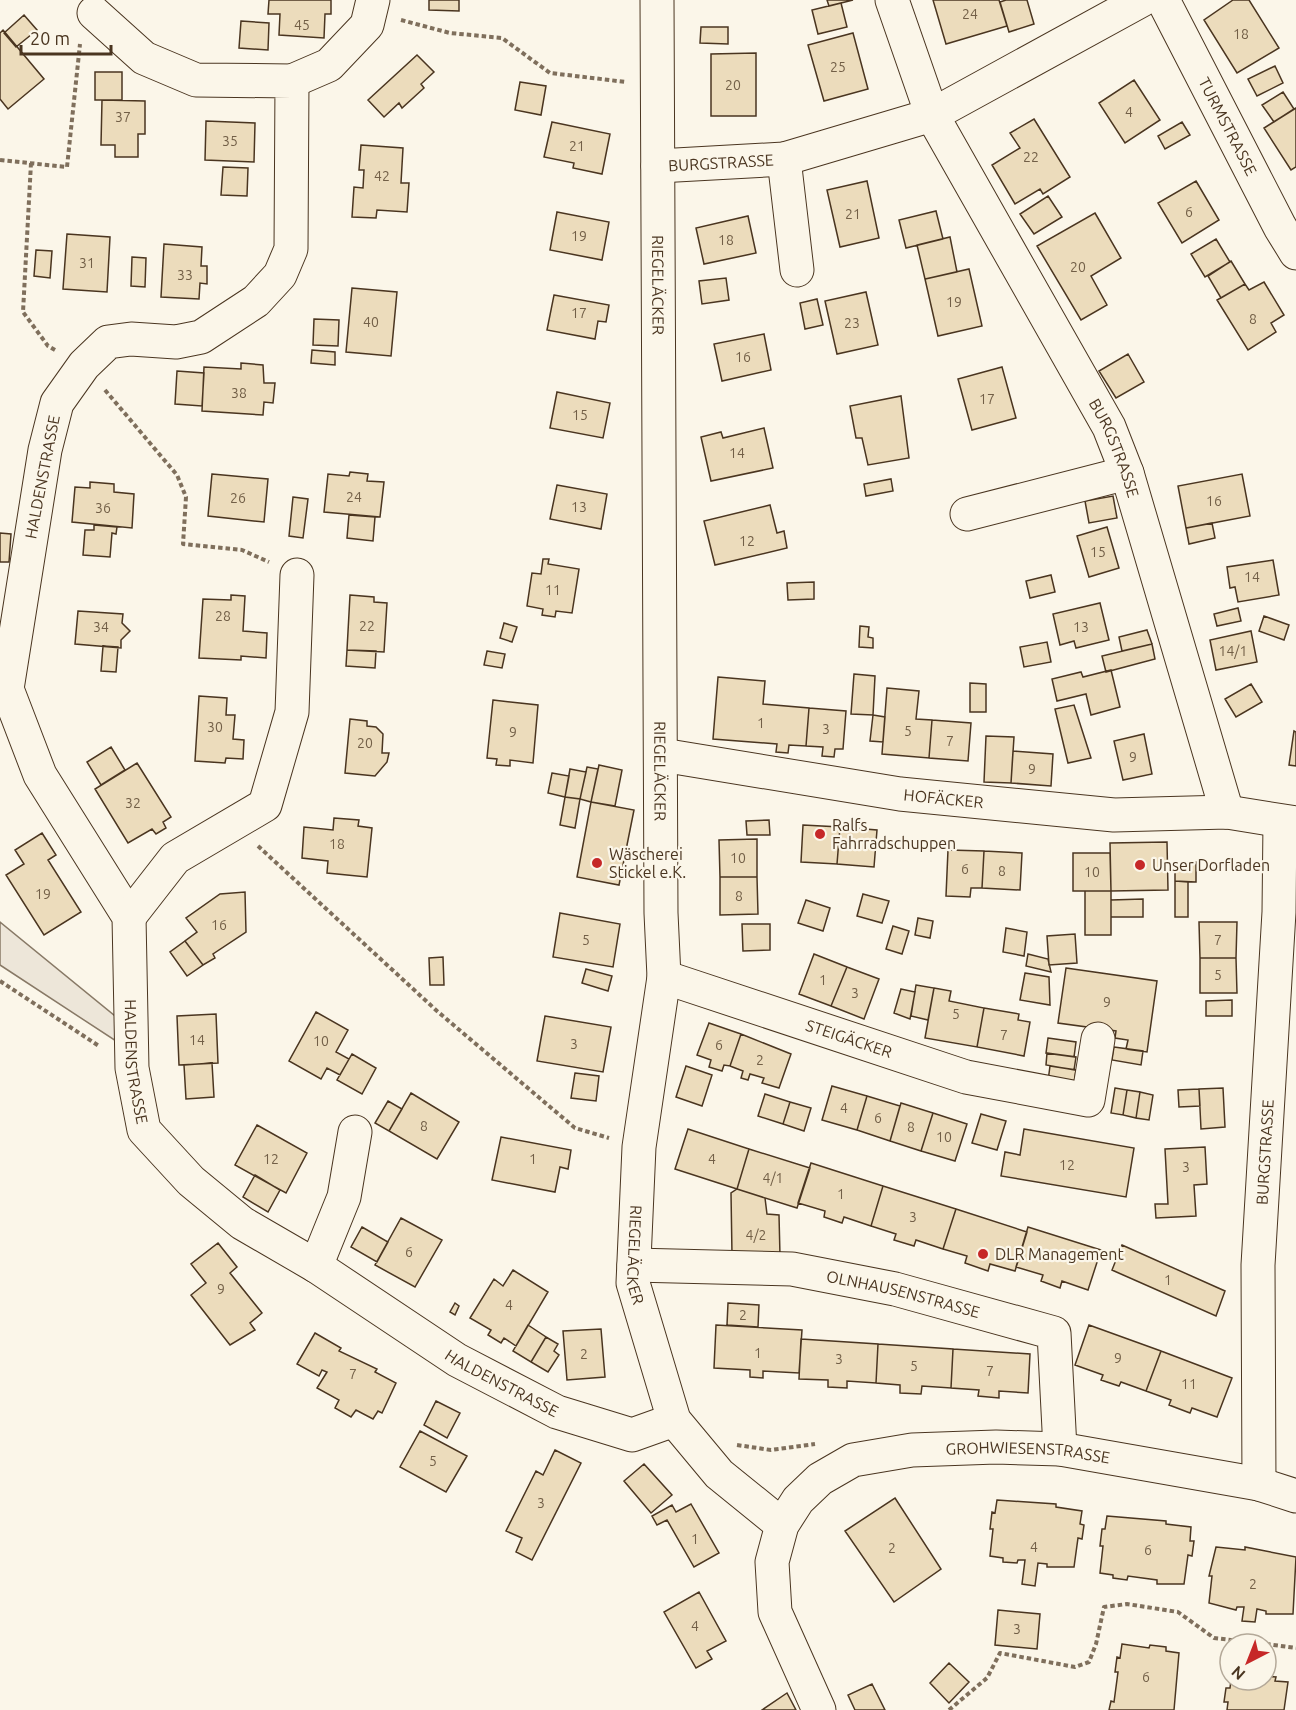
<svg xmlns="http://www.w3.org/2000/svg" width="1296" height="1710" font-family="Ubuntu,sans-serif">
<rect width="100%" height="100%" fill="#fbf6e9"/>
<path fill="#ede6d9" stroke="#887966" stroke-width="1.5" d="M0,922l120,98 -4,21 -116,-76z"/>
<path fill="#ecdcbc" stroke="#4a3520" stroke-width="1.5" d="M269,0h62v14h-6l-1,24 -45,-3 1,-21h-12z
M429,0h30v11l-30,-1z
M827,0h26l-24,6z
M933,0h66l8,26 -61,18z
M1006,0h21l7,24 -25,8 -9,-30z
M1233,0h16l30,48 -42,25 -33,-53z
M841,3l6,24 -29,7 -6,-24z
M24,15l13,15 -21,17 -12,-14z
M241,21l28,2 -1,27 -29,-2z
M701,27h27v17l-28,-1z
M3,30l41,49 -36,30 -8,-10v-66z
M853,33l15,56 -44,12 -16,-56z
M756,53v63h-45v-62z
M417,55l17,17 -13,12 3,4 -22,20 -3,-5 -15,14 -16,-17z
M1275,66l8,17 -26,13 -9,-17z
M95,72h27v28h-27z
M1134,80l26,40 -35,23 -26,-40z
M520,82l26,4 -5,29 -26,-5z
M1283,92l11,17 -20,13 -12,-17z
M102,100l43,1v33h-7v23h-23v-12h-14z
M1296,108v59l-5,3 -27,-42z
M1034,119l36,58 -27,17 -3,-5 -25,15 -23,-39 28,-17 -10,-15z
M206,121l49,2 -1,39 -49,-2z
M552,122l58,12 -8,40 -29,-6 1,-5 -30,-6z
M1182,122l8,13 -25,14 -7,-13z
M361,145l42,3 -2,35h8l-2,29 -30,-2 -1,8 -24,-1 2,-30 9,1 1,-18h-5z
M223,167l25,1 -1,28 -26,-1z
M867,181l12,57 -39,9 -13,-57z
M1196,181l23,39 -37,23 -24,-40z
M1048,196l14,21 -28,17 -14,-20z
M936,211l7,28 -37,9 -7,-28z
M557,212l52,10 -7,38 -52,-10z
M1095,213l26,45 -30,18 16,29 -26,15 -44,-74z
M748,216l8,37 -52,11 -8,-36z
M67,234l43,3 -3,55 -44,-3z
M950,237l7,35 -32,7 -8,-34z
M1216,239l14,23 -25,15 -14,-23z
M164,244l38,3 -1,19h6v18l-7,-1 -1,16 -38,-2z
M36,250l16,1 -2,27 -16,-2z
M132,257l14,1 -1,29 -14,-1z
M1231,261l14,23 -24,14 -13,-22z
M969,269l13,57 -44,10 -13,-57z
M726,278l3,22 -27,4 -3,-23z
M1264,282l20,33 -13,8 5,9 -28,18 -31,-50 28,-16 4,6z
M352,288l45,4 -6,64 -45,-4z
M866,292l12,53 -41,9 -12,-53z
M554,295l55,10 -3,17 -8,-1 -3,18 -48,-9z
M817,299l6,26 -18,4 -5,-26z
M314,319l25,1 -1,26 -25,-1z
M764,334l7,36 -49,11 -8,-37z
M312,350l23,2v13l-24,-2z
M1128,354l16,28 -28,16 -17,-27z
M241,363l22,2 1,18h11l-2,20 -9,-1 -1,13 -61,-4 2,-44 37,2z
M1002,367l14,51 -44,12 -14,-51z
M177,371l27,2 -2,33 -27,-2z
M557,392l53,11 -7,35 -53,-10z
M901,396l8,62 -41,7 -6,-27h-6l-6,-32z
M764,428l9,40 -62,13 -10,-44 20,-5 2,6z
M350,472l18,2 -1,7 17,1 -4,35 -56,-5 4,-38 21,2z
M212,474l56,5 -4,43 -56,-6z
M1242,474l8,42 -64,12 -8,-42z
M891,479l2,12 -27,5 -2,-12z
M90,482l24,2v8l20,2 -2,34 -60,-6 3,-35 15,1z
M557,485l50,9 -6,35 -51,-10z
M1113,496l4,22 -28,5 -4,-22z
M293,497l15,2 -5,39 -14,-2z
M770,505l7,28 7,-2 3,17 -72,17 -11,-44z
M349,515l26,2 -2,24 -26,-3z
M1212,523l3,15 -26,6 -3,-16z
M94,525l23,2 -1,7 -4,-1 -2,24 -27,-2 2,-25h9z
M1107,527l12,41 -30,9 -12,-41z
M0,533l11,1 -2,28h-9z
M543,559h6l-1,5 31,5 -7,44 -16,-2 -1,6 -13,-2 1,-6 -16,-3 5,-33 9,1z
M1273,560l6,35 -41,7 -3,-15 -5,1 -3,-21z
M1051,575l4,17 -25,6 -4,-17z
M814,582v17l-26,1 -1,-17z
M231,595l14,1 -2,35 24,2 -1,25 -25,-2v4l-42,-2 4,-59 28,1z
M350,595l24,2v5l13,1 -3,49 -37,-2z
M1100,603l9,37 -33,8 -2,-7 -14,4 -7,-31z
M1238,608l3,13 -24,5 -3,-12z
M78,611l45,3 -1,9 8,8 -9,9v8l-46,-4z
M1264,616l25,9 -5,15 -25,-9z
M504,623l13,4 -5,15 -12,-4z
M860,626l9,1 -1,10 5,1v10l-14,-1z
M1147,630l5,14 -30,7 -3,-14z
M1251,631l6,31 -41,8 -6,-30z
M1047,642l4,20 -27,5 -4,-20z
M1152,644l3,15 -49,13 -4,-16z
M103,646l15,1 -2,25 -15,-1z
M347,650l29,1 -1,17 -29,-2z
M487,651l18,3 -3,14 -18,-3z
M1111,670l9,37 -29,8 -5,-21 -29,7 -5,-22 29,-7 2,5z
M854,674l21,2 -2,39 -22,-1z
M718,677l47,4 -2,23 46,4 -3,38 -17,-1 -1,8 -12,-1 1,-8 -64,-5z
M970,683l16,1v28h-16z
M1251,684l11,18 -26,15 -11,-18z
M887,688l32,3 -3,28 16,1 -3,38 -47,-4z
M199,696l28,2 -1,17h9l-2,24 11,1 -1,19 -17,-1 -1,5 -30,-2z
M493,700l45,5 -5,58 -23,-3v6l-14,-1 1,-6 -10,-1z
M1074,705l17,53 -23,5 -13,-54z
M809,708l37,3 -3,38h-8l-1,8 -12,-1 1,-9 -17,-1z
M873,715l12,2 -2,25 -13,-1z
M350,719l17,2v5l9,1 7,7 -1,19h7l-2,9 -12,14 -30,-3z
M932,720l39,3 -3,38 -39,-3z
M1294,731l2,1v34l-7,-1z
M1144,734l8,40 -29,6 -9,-39z
M986,736l28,1 -3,46 -27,-1z
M111,747l14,23 -24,15 -14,-23z
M1013,751l40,3 -2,32 -40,-3z
M137,763l34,54 -8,5 3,6 -10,6 -4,-5 -24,14 -33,-54z
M599,765l23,5 -7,36 -24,-4z
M587,767l11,2 -7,33 -11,-3z
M570,769l16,3 -6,27 -15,-2z
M552,773l17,3 -4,21 -17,-4z
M565,797l15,2 -5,29 -15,-3z
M591,802l43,8 -15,75 -42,-8z
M334,818l25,2 -1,6 14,2 -5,49 -40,-4 1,-12 -26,-3 2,-31 29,3z
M769,820l1,15h-23l-1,-14z
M803,825l37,2 -3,37 -36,-2z
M840,827l37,3 -3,37 -37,-3z
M42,833l14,22 -8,5 33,52 -37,23 -38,-60 18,-11 -9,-14z
M757,839v38h-37l-1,-37z
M1167,842l1,48 -57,1 -1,-48z
M948,850l36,1 -2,37h-11l-1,9 -24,-1z
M984,851l38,2 -2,37 -38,-2z
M1073,853h37l1,38h-38z
M1175,862h21v20l-21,-1z
M720,877h37l1,37 -38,1z
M1175,881l13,1v35h-13z
M1085,891h26v44h-26z
M245,892l1,40 -33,22 2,4 -12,7 -18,-24 12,-9 -11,-14 34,-24z
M863,894l26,7 -7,22 -25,-7z
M1143,899v18h-32v-17z
M806,900l24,8 -7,23 -25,-8z
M560,913l60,11 -7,43 -60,-10z
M918,918l15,3 -3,17 -15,-3z
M1199,922h38l-1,36h-36z
M742,924h28v26l-27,1z
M893,926l16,5 -7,23 -16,-5z
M1006,928l21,4 -3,24 -21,-4z
M1075,934l2,29 -28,2 -2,-29z
M185,941l18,24 -16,11 -17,-24z
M814,954l33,13 -16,39 -32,-12z
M1028,954l20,5 3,13 -25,-6z
M443,957l1,28h-14l-1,-27z
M1200,958h36l1,35h-37z
M847,967l32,12 -15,40 -33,-13z
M1066,968l91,13 -10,71 -21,-3 2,-9 -13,-2 1,-7 -58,-8z
M586,969l26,7 -4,15 -26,-8z
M1025,973l24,4 1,28 -30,-5z
M916,985l18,3 -6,32 -17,-4z
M934,988l17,3 -2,10 35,7 -7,39 -52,-9z
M901,989l14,3 -5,27 -16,-6z
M1232,1000v16h-26v-15z
M984,1008l35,6 -1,6 12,2 -6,34 -47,-9z
M316,1012l32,18 -12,22 13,7 -9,16 -13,-7 -6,11 -32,-18z
M216,1014l2,49 -39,2 -2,-49z
M545,1016l66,11 -8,45 -66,-11z
M709,1023l32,11 -11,32 -6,-1 -2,6 -13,-4 2,-7 -14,-5z
M741,1034l50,20 -12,34 -17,-5 2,-5 -14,-4 -2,6 -7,-2 2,-7 -13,-5z
M1048,1038l28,4 -2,15 -28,-4z
M1114,1047l29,4 -2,14 -29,-5z
M1047,1053l29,4 -2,13 -28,-5z
M352,1054l24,14 -14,26 -25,-14z
M212,1063l2,34 -28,2 -2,-34z
M686,1066l26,9 -10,31 -26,-9z
M1050,1066l26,4 -2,14 -26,-3z
M575,1073l24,3 -3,25 -25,-3z
M832,1086l35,10 -10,34 -35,-10z
M1115,1088l12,2 -4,25 -12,-2z
M1223,1088l2,39 -24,2 -2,-40z
M1199,1089l1,17 -21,1 -1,-17z
M1127,1090l13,2 -4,26 -13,-3z
M1140,1092l13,3 -4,25 -13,-2z
M411,1093l48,29 -22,37 -48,-28z
M765,1094l25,8 -7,22 -25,-8z
M867,1096l33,10 -10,35 -33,-11z
M388,1101l14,8 -13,22 -14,-8z
M790,1102l21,6 -7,23 -21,-7z
M901,1103l32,10 -12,38 -31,-10z
M933,1113l34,11 -12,37 -34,-10z
M981,1114l25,7 -9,29 -25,-7z
M257,1125l50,28 -21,40 -51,-28z
M688,1129l61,20 -12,40 -62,-20z
M1024,1129l110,19 -8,49 -125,-21 4,-24 15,3z
M501,1137l70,13 -3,19 -8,-2 -5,25 -63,-12z
M1205,1147l2,37 -13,1 2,31 -40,2 -1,-14h13l-3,-55z
M749,1149l61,19 -13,40 -60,-19z
M811,1163l72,23 -12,40 -27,-9 -2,6 -18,-6 1,-6 -27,-8z
M255,1175l25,15 -12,22 -25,-15z
M883,1186l73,23 -13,40 -27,-9 -2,6 -20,-6 2,-6 -25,-8z
M737,1189l28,9 2,16 12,1 1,41 -48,-1 -1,-62z
M956,1209l71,23 -12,39 -25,-7 -2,7 -23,-8 2,-7 -24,-7z
M401,1218l41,22 -27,47 -40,-22z
M362,1227l26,15 -11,20 -26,-15z
M1028,1227l73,23 -13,40 -26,-9 -2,7 -19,-7 2,-6 -27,-8z
M218,1243l19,24 -7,6 32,40 -12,10 5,7 -25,15 -39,-50 15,-12 -15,-19z
M1122,1245l103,46 -9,25 -104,-46z
M513,1270l35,22 -32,54 -12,-8 -3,5 -13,-8 3,-5 -21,-12 24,-39 9,7z
M455,1303l4,3 -4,9 -5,-3z
M728,1303l31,2 -1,22 -31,-2z
M528,1325l18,12 -15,25 -18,-11z
M716,1325l86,5 -3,43 -36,-2v7l-13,-1v-7l-36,-2z
M1089,1325l72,26 -15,40 -25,-9 -2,4 -18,-6 2,-5 -28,-10z
M601,1329l4,48 -38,3 -4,-49z
M315,1333l26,15 -2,3 38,18 -2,3 21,11 -14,30 -4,-2 -5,8 -17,-9 -5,7 -16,-9 4,-8 -22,-12 10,-16 -5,-2 -3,6 -22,-12z
M546,1337l12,7 -4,7 5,4 -11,17 -17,-10z
M801,1339l77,5 -2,39 -29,-2v7l-19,-1v-7l-29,-1z
M878,1344l75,5 -2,39 -29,-2 -1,8 -21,-1v-8l-24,-2z
M953,1349l77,5 -2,39 -29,-2v7l-21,-2 1,-6 -28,-2z
M1161,1351l71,27 -15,39 -25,-9 -2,5 -21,-8 2,-5 -25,-9z
M436,1401l24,12 -13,25 -23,-13z
M420,1431l47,25 -21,36 -46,-25z
M555,1450l26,13 -49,97 -16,-8 6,-14 -16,-7 30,-60 7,4z
M644,1464l28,31 -21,18 -27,-32z
M895,1498l46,71 -47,33 -49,-71z
M997,1500l59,4v3l26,4 -2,13 4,1 -2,14 -4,-1 -4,29h-27v-3l-9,-1 -3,23 -13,-2 3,-24h-7l-1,3 -14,-1v-4l-13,-2 3,-27h-3l2,-17 3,1z
M691,1504l28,49 -25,14 -27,-47 -10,5 -5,-9 20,-11 4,7z
M1107,1516l59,5v3l25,3 -1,14h4l-2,15 -4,-1 -4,29h-27v-4l-29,-4 -1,4 -14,-2v-3l-13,-2 3,-27h-3l2,-17h3z
M1216,1547l29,3v-3l51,10 -3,57h-27v-3l-9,-2 -2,13 -13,-1 2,-14h-7l-1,3 -27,-7 3,-27h-3z
M699,1592l27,49 -19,10 5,8 -16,9 -32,-56z
M998,1610l42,4 -3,35 -42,-4z
M1122,1644l27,4 1,-3 16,2v4l13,2 -5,57h-65l2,-9 3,1 4,-30h-3l2,-15 3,1z
M949,1663l20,19 -20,21 -19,-20z
M1266,1676l10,1 -1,4 13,1 -4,28h-57l1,-8h-4l2,-14h4l1,-8h35z
M872,1684l13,26h-30l-7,-15z
M787,1693l9,17h-34z"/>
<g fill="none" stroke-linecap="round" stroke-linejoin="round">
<defs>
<g id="minor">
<path id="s1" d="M657,0l4,913 3,64 -25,170 -6,136 41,137 45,54 63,51"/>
<path id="s2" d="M892,0l40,115 177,312 18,46 100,339"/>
<path id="s3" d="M1163,0l117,227 16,26"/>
<path id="s4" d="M94,13l50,45 52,22 96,1 -1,168 -11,26 -24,26 -55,36 -25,5 -45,-3 -23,3 -24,23 -27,38 -12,47 -38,239 33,86 89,142 3,151 12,62 47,51 51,42 74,43 141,94 100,52 75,23 42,-15"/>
<path d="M292,81l37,-16 38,-40 6,-25"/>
<path d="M784,159l13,111"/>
<path id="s5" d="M658,166l126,-7 148,-44 210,-115"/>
<path d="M967,514l160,-41"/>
<path id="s6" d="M662,755l238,39 214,21 113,-3 69,11"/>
<path d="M129,917l46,-59 90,-53 27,-93 5,-137"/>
<path id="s7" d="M664,977l302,100 122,23 10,-61"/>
<path id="s8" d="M634,1265l158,4 103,20 159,44 6,116"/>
<path d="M316,1266l28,-69 11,-65"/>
<path id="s9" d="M1259,1484l-1,-219 21,-353 1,-90"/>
<path id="s10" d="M819,1710l-44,-98 -3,-50 10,-37 16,-25 22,-21 33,-19 59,-10 84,-3 64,2 199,35 37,12"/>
</g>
</defs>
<use href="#minor" stroke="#4a3520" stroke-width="35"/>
<path stroke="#7f6f5c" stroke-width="4" stroke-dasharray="4.5 3" stroke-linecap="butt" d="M401,20l49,13 52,5 48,35 76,9
M0,160l67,7 13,-123
M31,163l-8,149 25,34 7,4
M105,390l72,85 9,22 -3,47 59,6 27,12
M258,846l179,165 112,95 26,22 34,10
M0,981l99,65
M737,1445l34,5 44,-6
M1266,1644l30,4
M949,1710l38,-32 13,-25 75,14 14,-5 7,-18 8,-37 23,-3 51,8 36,26 51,6"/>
<use href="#minor" stroke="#fbf6e9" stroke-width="33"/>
</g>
<g fill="#c62828" stroke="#fbf6e9" stroke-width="2">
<circle cx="820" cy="834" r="6"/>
<circle cx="597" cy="863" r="6"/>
<circle cx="1140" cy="865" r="6"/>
<circle cx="983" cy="1254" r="6"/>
</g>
<g text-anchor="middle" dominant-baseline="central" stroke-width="4.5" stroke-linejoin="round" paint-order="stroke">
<g font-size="14" fill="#725f47">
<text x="970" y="14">24</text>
<text x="302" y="25">45</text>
<text x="1241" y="34">18</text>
<text x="838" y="67">25</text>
<text x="733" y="85">20</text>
<text x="1129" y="112">4</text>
<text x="123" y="117">37</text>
<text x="230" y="141">35</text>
<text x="577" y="146">21</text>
<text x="1031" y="157">22</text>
<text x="382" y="176">42</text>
<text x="1189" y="212">6</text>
<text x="853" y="214">21</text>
<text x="579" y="236">19</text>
<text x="726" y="240">18</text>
<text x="87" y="263">31</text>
<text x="1078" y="267">20</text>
<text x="185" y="275">33</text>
<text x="954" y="302">19</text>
<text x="579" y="313">17</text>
<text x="1253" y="319">8</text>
<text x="371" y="322">40</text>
<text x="852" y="323">23</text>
<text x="743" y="357">16</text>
<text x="239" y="393">38</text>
<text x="987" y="399">17</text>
<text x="580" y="415">15</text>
<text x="737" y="453">14</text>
<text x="354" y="497">24</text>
<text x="238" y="498">26</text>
<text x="1214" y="501">16</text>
<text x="579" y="507">13</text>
<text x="103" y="508">36</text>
<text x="747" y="541">12</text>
<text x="1098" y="552">15</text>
<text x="1252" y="577">14</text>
<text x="553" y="590">11</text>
<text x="223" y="616">28</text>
<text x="367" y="626">22</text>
<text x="101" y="627">34</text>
<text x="1081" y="627">13</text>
<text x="1233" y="651">14/1</text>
<text x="761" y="723">1</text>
<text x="215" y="727">30</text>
<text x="826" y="729">3</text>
<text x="908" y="731">5</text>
<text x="513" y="732">9</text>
<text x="950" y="741">7</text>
<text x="365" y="743">20</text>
<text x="1133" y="757">9</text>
<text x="1032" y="769">9</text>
<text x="133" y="803">32</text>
<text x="337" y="844">18</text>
<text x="738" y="858">10</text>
<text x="965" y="869">6</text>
<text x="1002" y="871">8</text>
<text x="1092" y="872">10</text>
<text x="43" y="894">19</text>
<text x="739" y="896">8</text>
<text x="219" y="925">16</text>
<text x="586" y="940">5</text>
<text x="1218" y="940">7</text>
<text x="1218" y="975">5</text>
<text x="823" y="980">1</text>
<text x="855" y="993">3</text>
<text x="1107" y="1002">9</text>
<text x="956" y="1014">5</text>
<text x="1004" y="1035">7</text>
<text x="197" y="1040">14</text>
<text x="321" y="1041">10</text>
<text x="574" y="1044">3</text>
<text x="719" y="1045">6</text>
<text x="760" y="1060">2</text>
<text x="844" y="1108">4</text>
<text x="878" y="1118">6</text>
<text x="424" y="1126">8</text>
<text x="911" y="1127">8</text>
<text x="944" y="1137">10</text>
<text x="271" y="1159">12</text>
<text x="533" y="1159">1</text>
<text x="712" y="1159">4</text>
<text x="1067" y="1165">12</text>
<text x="1186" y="1167">3</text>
<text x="773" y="1178">4/1</text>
<text x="841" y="1194">1</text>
<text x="913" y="1217">3</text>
<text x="756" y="1235">4/2</text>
<text x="409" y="1252">6</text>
<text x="1168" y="1280">1</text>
<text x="221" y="1289">9</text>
<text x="509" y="1305">4</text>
<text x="743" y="1315">2</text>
<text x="758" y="1353">1</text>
<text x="584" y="1354">2</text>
<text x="1118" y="1358">9</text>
<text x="839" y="1359">3</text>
<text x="914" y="1366">5</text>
<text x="990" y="1371">7</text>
<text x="353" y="1374">7</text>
<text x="1189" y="1384">11</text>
<text x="433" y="1461">5</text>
<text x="541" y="1503">3</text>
<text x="695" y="1539">1</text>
<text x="1034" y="1547">4</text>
<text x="892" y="1548">2</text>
<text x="1148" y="1550">6</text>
<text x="1253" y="1584">2</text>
<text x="695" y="1626">4</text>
<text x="1017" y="1629">3</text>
<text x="1146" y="1677">6</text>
</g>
<g font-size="16" fill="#4a3520" stroke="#fbf6e9">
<text stroke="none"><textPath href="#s3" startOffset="142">TURMSTRASSE</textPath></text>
<text stroke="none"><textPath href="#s5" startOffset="63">BURGSTRASSE</textPath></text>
<text stroke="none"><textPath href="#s1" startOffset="285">RIEGELÄCKER</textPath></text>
<text stroke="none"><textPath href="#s2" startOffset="502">BURGSTRASSE</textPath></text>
<text transform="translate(42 477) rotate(-79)">HALDENSTRASSE</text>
<text stroke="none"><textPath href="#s1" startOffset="771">RIEGELÄCKER</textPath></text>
<text stroke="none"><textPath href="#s6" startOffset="285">HOFÄCKER</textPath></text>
<text stroke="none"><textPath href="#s7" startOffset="195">STEIGÄCKER</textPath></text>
<text stroke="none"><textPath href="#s4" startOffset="1386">HALDENSTRASSE</textPath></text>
<text stroke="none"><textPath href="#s9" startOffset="332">BURGSTRASSE</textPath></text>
<text stroke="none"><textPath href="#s1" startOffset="1257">RIEGELÄCKER</textPath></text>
<text stroke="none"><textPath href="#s8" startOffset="272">OLNHAUSENSTRASSE</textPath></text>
<text stroke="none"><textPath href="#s4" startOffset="1896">HALDENSTRASSE</textPath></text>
<text stroke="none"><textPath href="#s10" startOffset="470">GROHWIESENSTRASSE</textPath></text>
</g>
<g font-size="16" fill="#4a3520" stroke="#fbf6e9" text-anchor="start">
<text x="832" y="825">Ralfs<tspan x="832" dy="18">Fahrradschuppen</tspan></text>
<text x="609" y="854">Wäscherei<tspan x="609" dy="18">Stickel e.K.</tspan></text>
<text x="1152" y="865">Unser Dorfladen</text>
<text x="995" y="1254">DLR Management</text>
</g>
</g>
<g transform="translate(1248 1662) rotate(222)"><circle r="28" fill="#fbf6e9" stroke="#b4a999" stroke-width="1.5"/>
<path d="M0-4.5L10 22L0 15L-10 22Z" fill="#c62828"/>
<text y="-9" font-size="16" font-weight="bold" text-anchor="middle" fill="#4a3520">N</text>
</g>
<path d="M21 45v9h90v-9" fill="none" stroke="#4a3520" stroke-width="3"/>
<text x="30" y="45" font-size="18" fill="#4a3520" stroke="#fbf6e9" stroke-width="4.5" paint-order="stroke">20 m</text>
</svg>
